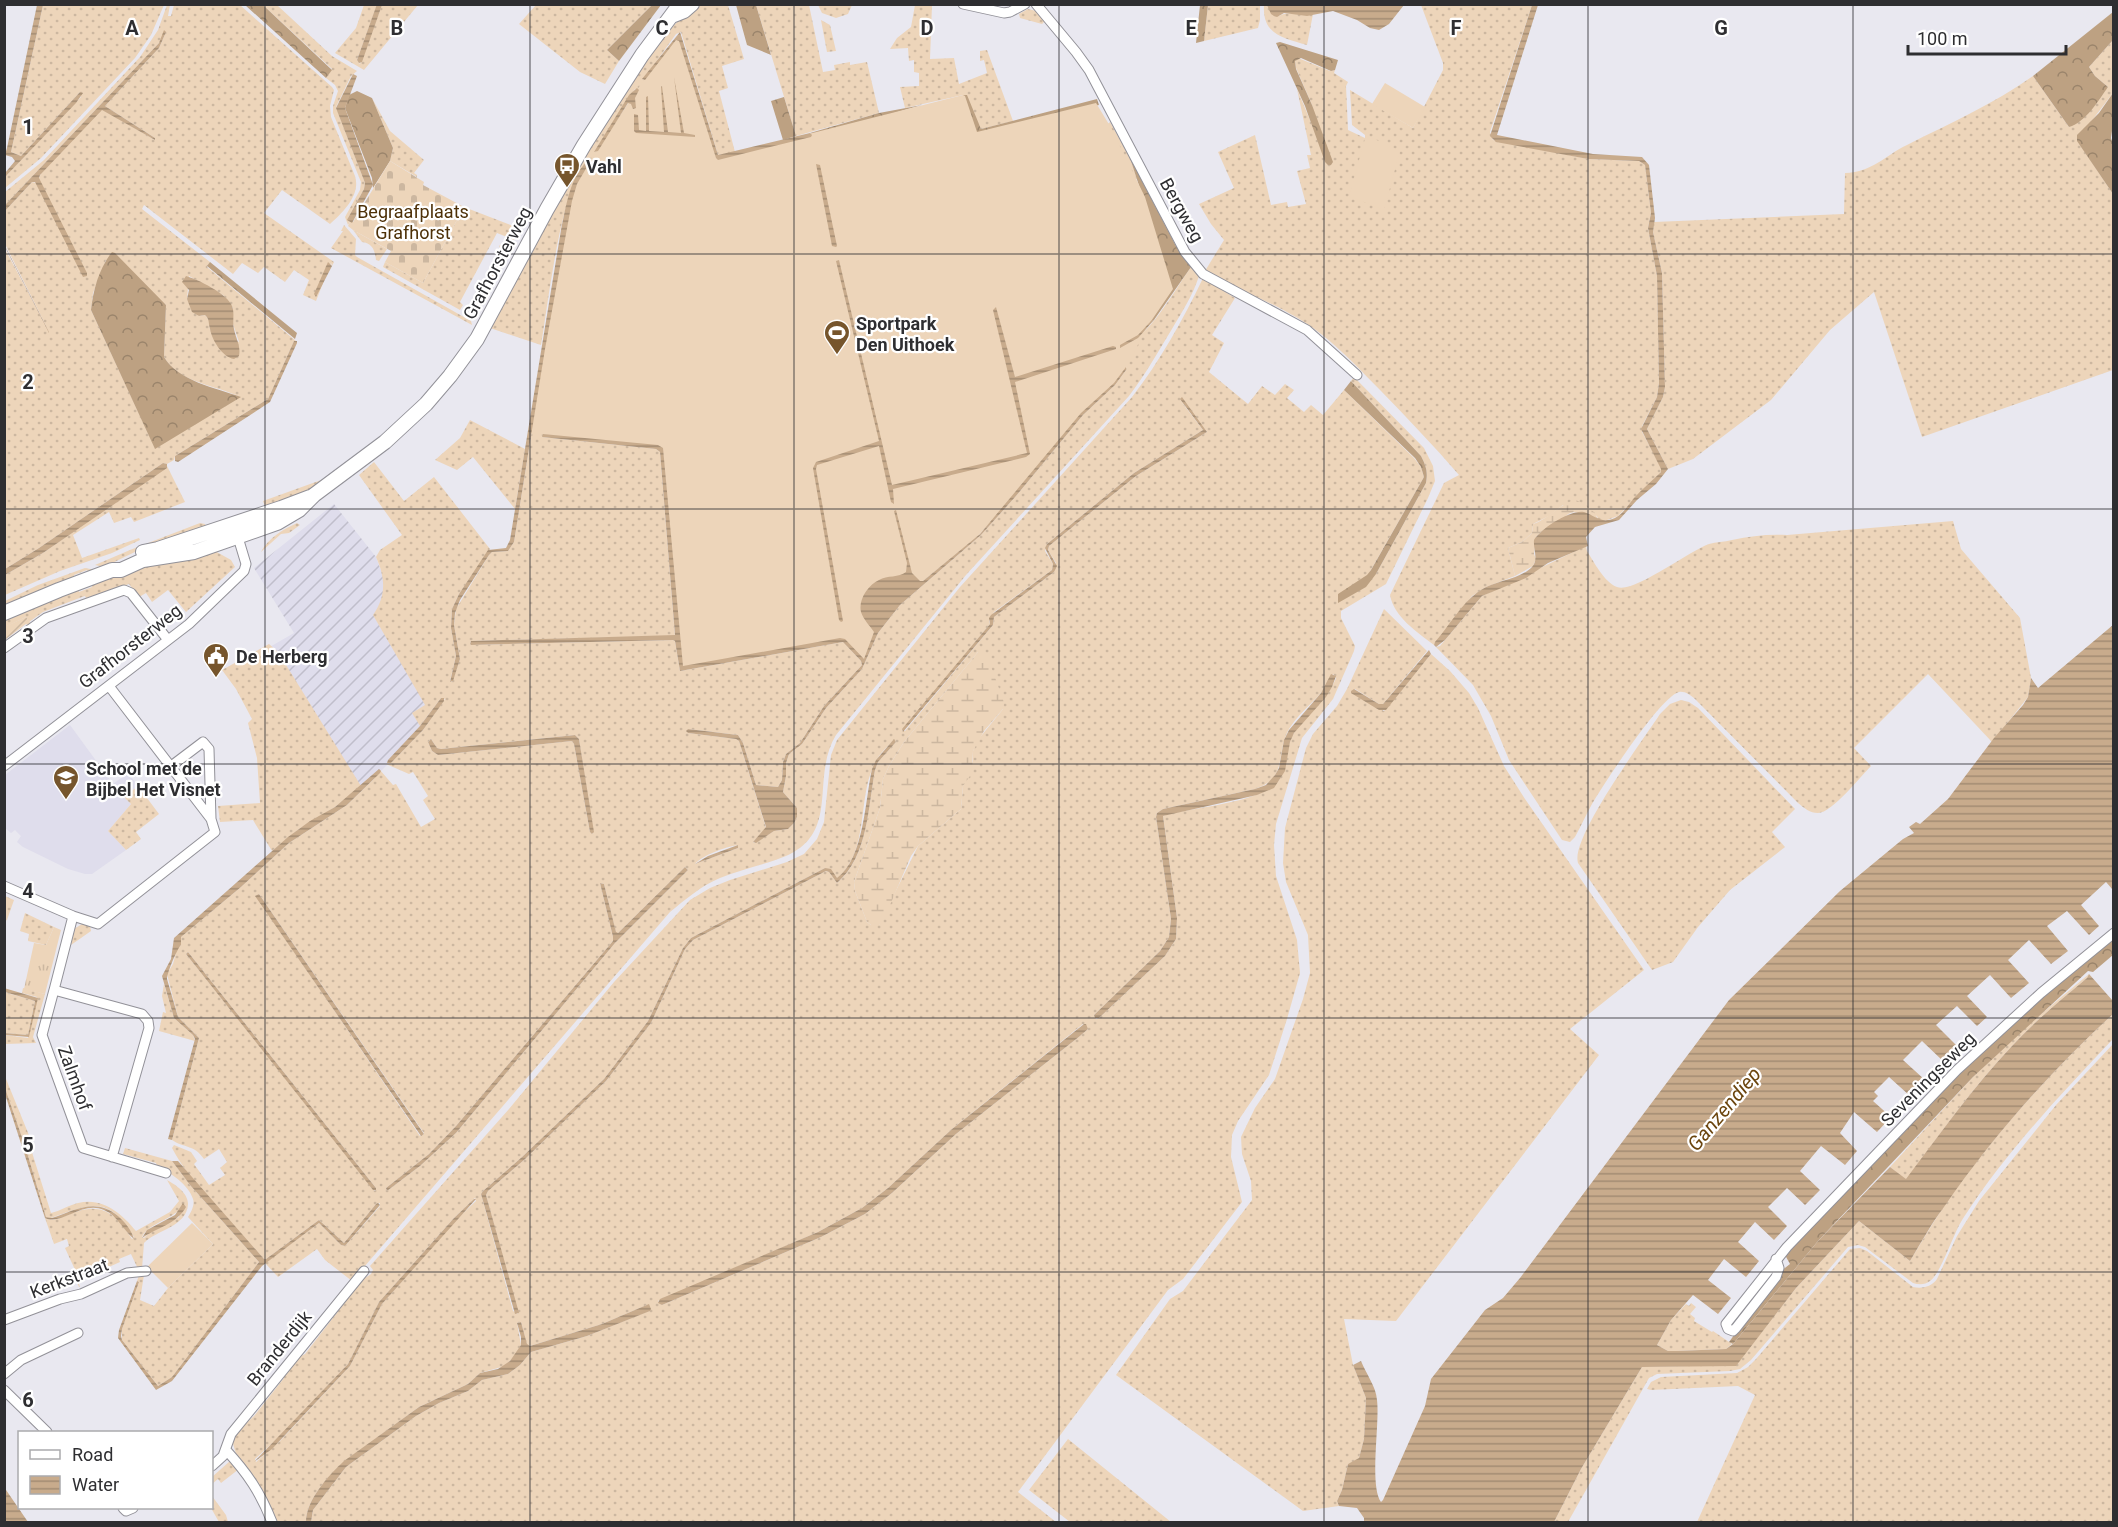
<svg xmlns="http://www.w3.org/2000/svg" width="2118" height="1527" font-family="Roboto,sans-serif">
<defs>
<pattern id="industrial-furrows" width="10" height="10" patternUnits="userSpaceOnUse" patternTransform="scale(1.5)"><rect width="10" height="10" fill="#dfddec"/><path d="M-1 1l2-2M0 10L10 0M9 11l2-2" fill="none" stroke="#c0becb"/></pattern>
<pattern id="grass-dots" width="8" height="8" patternUnits="userSpaceOnUse" patternTransform="scale(1.5)"><rect width="8" height="8" fill="#edd5ba"/><path d="M2 2h.1M6 6h.1" fill="none" stroke="#ccb7a0" stroke-width="1.8" stroke-linecap="round"/></pattern>
<pattern id="forest-crowns" width="20" height="18" patternUnits="userSpaceOnUse" patternTransform="scale(1.5)"><rect width="20" height="18" fill="#bda182"/><path d="M2 6a3 3 0 1 1 6 0M12 15a3 3 0 1 1 6 0" fill="none" stroke="#9a846b"/></pattern>
<pattern id="wetland-marsh" width="20" height="14" patternUnits="userSpaceOnUse" patternTransform="scale(1.5)"><rect width="20" height="14" fill="#edd5ba"/><path d="M1 5h8M5 5V1M11 12h8M15 12V8" fill="none" stroke="#ccb7a0"/></pattern>
<pattern id="cemetery-stones" width="16" height="16" patternUnits="userSpaceOnUse" patternTransform="scale(1.5)"><rect width="16" height="16" fill="#edd5ba"/><path d="M2 7V4a2 2 0 0 1 4 0v3zM10 15v-3a2 2 0 0 1 4 0v3z" fill="#ccb7a0"/></pattern>
<pattern id="park-tufts" width="24" height="20" patternUnits="userSpaceOnUse" patternTransform="scale(1.5)"><rect width="24" height="20" fill="#edd5ba"/><path d="M3 7l-1-3M5 7V3M7 7l1-3M15 17l-1-3M17 17v-4M19 17l1-3" fill="none" stroke="#ccb7a0"/></pattern>
<pattern id="garden-furrows" width="10" height="10" patternUnits="userSpaceOnUse" patternTransform="scale(1.5)"><rect width="10" height="10" fill="#edd5ba"/><path d="M-1 1l2-2M0 10L10 0M9 11l2-2" fill="none" stroke="#ccb7a0"/></pattern>
<pattern id="water-rules" width="6" height="5" patternUnits="userSpaceOnUse" patternTransform="scale(1.5)"><rect width="6" height="5" fill="#c8ab8c"/><path d="M0 2.5h6" fill="none" stroke="#a38c73"/></pattern>
</defs>
<rect width="100%" height="100%" fill="#e9e8f0"/>
<path fill="#dfddec" d="M70,725l43,59 15,-11 10,13 -14,11 7,7 -23,27 18,19 -34,24h-7l-17,-5 -45,-22 -6,-5 4,-6 -6,-6 -4,3 -6,-5v-53z"/>
<path fill="url(#industrial-furrows)" d="M334,504l42,53 58,156 -25,30 -48,48 -93,-143 26,-15 -40,-65z"/>
<path fill="url(#grass-dots)" fill-rule="evenodd" d="M43,5h121l-13,30 -16,23 -94,100 -36,30v-11l76,-80 -1,-5 -59,64 -10,-4z
M167,5h3l-2,11h3l3,-11h66l92,82 2,3 -4,16 1,11 24,59c6,19 -12,36 -25,48l-48,-34 -18,23 70,49 -2,4 -1,-3 -15,38 -13,-6 6,-15 -15,-10 -9,12 -21,-15 -6,6 -16,-10 -9,11 -89,-69 -2,4 68,53 -3,5 89,74h-2l-26,58 -93,57 -1,4 -7,4 -4,-1 -124,85 -34,21 -1,-322 45,85 -44,-88v-33l27,-29 5,1 4,-10 59,-63h4l51,30v-2l-50,-32 54,-58 7,-16 -7,11 -154,162v-13l39,-32 96,-103 18,-27zM106,260l60,45 -2,52c15,26 52,28 76,40l-85,51 -64,-138 2,-17zM189,276l34,19 10,13v16l6,18 -29,-12 -1,-10 -4,-5 -6,1 -12,-17z
M263,5h14l55,51 25,15 -6,5 -15,31 29,76 -1,6 -16,29 2,4 -2,3 -3,-8 15,-27 1,-8 -28,-69v-7l5,-15 -3,-6 -9,-7 6,-9z
M364,5h13l-20,55 3,4 22,-59h36l-54,65 -29,-17 21,-25z
M536,5h116l-45,45 12,11 -14,23 -25,-12 -61,-48z
M697,5h31l16,54 -22,7 6,22 -9,3 16,61 -17,3 -37,-123 -5,2 -33,46h2l33,-40 38,119 92,-22 3,5 -19,5 -17,16 -16,-3 -42,4 -10,-3 -8,-13 -11,-8 -66,-4 -8,3 -6,7 -26,59 -15,58 -8,163 5,5 101,8 6,4 22,145 5,52 10,10 10,2 64,-16 63,-11 4,-6 -1,-20 18,-33 1,-29 7,-18 14,-9 25,-4 9,4 18,16 12,2 55,-39 22,-23 20,-26 4,-13v-39l6,-11 57,-20 3,-4 -1,-7 2,2c30,-11 52,-54 71,-81l8,9c-6,19 -17,36 -27,53 -14,23 -27,46 -43,67l-163,179 -130,160c-26,43 5,97 -50,121 -22,9 -45,13 -66,22 -19,8 -34,21 -50,34l-318,369 -27,-21 -8,-11 -39,28 -13,-14 54,-40 22,22 4,1 35,-40v-3l-4,1 -32,39 -25,-23 -53,39h-2c-29,-32 -73,-74 -92,-111l2,-3 17,7 6,9 -3,3 15,21 16,-10 -5,-7 7,-6 -8,-13 -15,10c-10,-15 -21,-11 -32,-19l27,-102 -21,-21 -11,-43 6,-10 4,-15 4,-4v-8l60,-50 48,-44 58,-38 27,-26 6,-9 13,15 3,-1 25,43 14,-8 -12,-19 5,-4 -15,-24 -4,2 -23,-10 5,-1 32,-33 22,-31 -4,-1 -21,28 -8,-13 13,-8 -52,-90c14,-20 12,-38 3,-58l4,-7 22,-15 -43,-60 15,-13 30,39 30,-24 56,72 -31,45 -7,15 -1,19 5,28 -6,25 2,1 8,-23 -6,-34 2,-16 33,-54 3,-3 16,-1 6,-9 31,-193 27,-148 5,-17 14,-23 -1,-2c-29,20 -42,148 -49,186l-51,-17 76,-145 35,-56 58,-84 16,-19zM674,74l7,4 11,34 -3,2 -6,-3 -1,3 12,11 1,12 -59,-4 -2,-2 -1,-16 4,-2 -1,-4h-3l-4,-6 -31,48 -3,1 40,-63 3,1 -3,9 4,-1 25,-21zM557,329l4,3 -5,92v4l-5,1 -6,-2 -2,-4zM1126,367v3l-11,15 -32,30 -67,81 -35,39 -81,70 -22,28 -16,36 -36,39 -24,36 -13,10 -3,9v13l-3,16 14,16v9l-3,6 -6,6 -14,2 -19,12 -2,-1 13,-14 -27,-87 -3,-2 -48,-6 -1,-2 1,-2 50,6 5,8 13,42 22,2 4,-7 1,-18 3,-8 14,-11 24,-37 38,-41 -1,-4 -18,-19 -163,29 -5,-30 -2,-1 -202,5 -1,-1 1,-3 204,-5 -15,-184 -4,-3 -114,-12 2,-3 114,11 5,3 14,163c27,-3 12,25 23,37 6,6 16,6 22,12l60,-11 -1,-7 4,-4 69,-10 15,19 5,-15c-4,-6 -11,-13 -13,-20 -3,-12 8,-27 18,-32 8,-5 20,-2 27,-8l1,-4 -8,-35 -6,-3 -12,-14 15,-5 16,63 8,7h3l45,-37c2,-8 -4,-15 -1,-23l31,-26 7,1 3,7 73,-90 33,-30zM575,735l4,4 14,95 -3,-2 -16,-88 -2,-3 -134,14 -6,-4 -4,-9 3,-3 6,9 4,1zM738,845v3l-43,16c8,-9 30,-17 43,-19zM685,867l3,3 -73,73 -159,190 -36,33 -33,25 -1,-3 43,-34 27,-28 157,-185v-4l-13,-54 4,1 12,49h2zM259,894l165,239v1l-4,2 -164,-240zM188,952l188,236 -1,3 -189,-237z
M756,5h53l14,67 12,-2 -1,-5 16,-3v3l17,-3 12,51 -83,23z
M818,5v-1l34,1 -4,9 -12,4 -14,-5z
M915,5h17l-2,54 24,-1 5,26 28,-11 -3,-13 -4,1v-10l7,-1 26,71 -32,8 -18,-34 -58,13 -5,-21 19,-1v-13l-5,-1v-12l-5,1 -1,-13 -18,1 7,-11 14,-11z
M1208,5h52v15l-2,8 -54,13z
M1264,5h4l11,11c10,-6 23,1 34,-2l-6,31c-23,-7 -45,-10 -43,-40z
M1421,5h111l-42,127 3,8 95,19 51,2 6,4 6,48 -3,15 9,48 2,107 -2,14 -15,29v6l19,35v5l-43,44 -11,4h-9l-1,-4 -34,-11 -14,11 -16,8 -1,9 -10,9 -14,6 7,28 -29,11 -14,9 -38,49c-17,-13 -40,-28 -44,-50l54,-112 15,-8c-25,-29 -51,-56 -78,-84 -19,-19 -38,-40 -60,-57 -34,-27 -78,-41 -116,-63l19,-31 -13,-16 -12,-20 35,-16 -16,-36 37,-17 16,70 16,-3 1,5 18,-3 -9,-33 13,-3 -3,-13h4l-14,-66 18,43 -3,-27 -16,-37 -1,-7 3,-3 32,13 5,-1 -1,3 14,9 -2,4 2,44 17,8v-3l-13,-10 -2,-35 63,38 30,-58v-7z
M1028,9l8,2 9,10 -3,3 -22,-6 -1,-4z
M821,20l9,5 6,26 -9,1z
M2113,40v53l-36,47 36,54v176l-191,67 -48,-145 -44,38 -59,70 -78,59 -25,10 -21,-40 16,-32 2,-10 -3,-114 -9,-41 1,-10 190,-8 1,-41c28,-1 39,-17 62,-28 43,-22 87,-41 126,-69l36,51 39,-40 -13,-11 -6,-9z
M372,98l18,33 34,29 -10,13 3,2v2l-27,-16 3,-13z
M1110,122l20,36 7,21 -4,1 -25,-56z
M464,207l57,22 -7,11 -17,-7 -37,69 3,3 -3,5 -77,-43 2,-5 38,21z
M344,225l12,14 -1,16 2,2 114,64 1,4 -141,-77 12,-17h-2z
M353,230l34,19 -8,12 -3,-1c-1,-10 -4,-17 -14,-18z
M503,243l8,4 -31,60 -4,-2 28,-51 -5,-8z
M1203,278l32,20 -23,37 12,8 -15,29 39,32 14,-18 13,9 10,-11 9,6 -7,8 17,14 7,-7 12,10 21,-25 70,68 7,9 3,10 -56,98 8,-1 50,-91c2,-12 0,-17 -5,-27l-70,-75 3,-4 70,71 9,18 2,15 -7,17 -42,86 -45,27v7l14,28 -1,5 -21,48 -31,39 -26,86 -2,21 2,31 21,64 3,33 -13,46 -18,56 -31,46 -6,14 -1,22 11,45 -59,77 -15,11 -150,202 38,30h-745l2,-12 33,-43 70,-51 23,-13 29,-12 14,-11 26,-6 12,-9 11,-13 56,-16 62,-25 -2,-6 -45,19 -72,22 -3,-1 -6,-23 -4,1 4,22 -5,10 -11,11 -25,7 -12,11 -49,23 -74,54c-17,15 -39,39 -39,61h-32l-38,-68 -4,-14 8,-11 14,-13 30,-38 -1,-5 12,-14 10,-5 41,-53 -2,-2 12,-15 15,-10 2,-4 -3,-4 139,-157 105,-127 76,-82 20,-12 20,-8 57,-18 17,-8 13,-15 7,-17 7,-67 6,-15 123,-153 172,-190c28,-36 51,-77 71,-119zM1180,400l27,32 -71,44 -87,70 -1,4 8,13 -2,9 -60,45 -1,8 -88,106h-3l88,-107 -1,-3 5,-9 58,-42 1,-6 -8,-13 2,-7 87,-71 69,-43zM978,652l25,57 -26,32 -4,10v10l-10,25 -2,23 -43,37 -39,79h-8l-4,-3 -12,-31 -1,-9 26,-74 3,-29 6,-13 15,-24zM1333,674l3,4c-9,23 -29,35 -42,55 -9,14 -5,33 -15,47 -15,23 -89,27 -116,36l14,102 -1,21 -11,17 -66,62 -3,1 -2,-4 66,-64 9,-14 2,-18 -15,-102 1,-4 6,-4 92,-20c34,-11 20,-36 34,-60 8,-13 21,-24 31,-35 5,-6 9,-13 13,-20zM894,740l2,2 -18,20 -3,8c-7,36 -7,88 -38,113l-8,-11 -3,-1 -133,69 -8,9 -34,74 -45,58 -82,79 -36,31 -2,4 32,119 -5,-3 -32,-117 2,-3 39,-34 82,-78 44,-58 35,-73 8,-10 134,-70 12,11c34,-30 19,-82 39,-118 4,-8 12,-15 18,-21zM1083,1024l5,5 -8,7 -124,98 -64,59 -27,21 -44,23 -159,68 -4,-4 160,-69 44,-24 26,-20 64,-59zM475,1198l1,3 -20,19 -74,84 -32,62 -69,74 -25,22 -1,-3 24,-22 69,-73 31,-62 75,-84z
M470,420l55,29 -10,60 -42,-52 -16,13 -22,-10 25,-22z
M167,466l18,36 -51,20 -3,-5 -17,6 -5,-11 -36,23 9,23 57,-20 1,2 -28,13 -52,18 -55,24v-20l38,-22z
M324,479l2,1 -29,17 -31,12 -3,-8z
M1953,521l8,28 59,69 11,60 -3,19 -36,45 -64,-68 -74,74 17,18c-10,10 -39,47 -53,47 -8,0 -14,-5 -20,-10l-103,-104c-5,-4 -10,-8 -16,-7 -18,4 -76,93 -87,112 -6,11 -11,22 -17,33l-5,5 -8,-2 -53,-80 -18,-44 -18,-31 -37,-38 4,-1 42,-50 104,-50 1,5c7,11 17,31 30,36 16,7 72,-36 92,-43 7,-2 15,-2 23,-4 19,-4 35,-6 55,-5z
M200,523l5,1 2,5 -68,21 -35,17 -9,-2 35,-15z
M297,523l3,2 -11,8 -8,1 -20,18c7,-14 23,-23 36,-29z
M215,551l16,9 4,7 -49,45 -18,-22 -16,12 -6,-9 -7,4 -10,-13 -43,14 -1,-2 -3,1 -39,15 -14,10 -3,-5 -21,10v-8l73,-31 1,4 13,-5v-4l47,-18z
M85,568l11,2 -7,4 -2,-4 -13,5v4l-69,29v-7l33,-16z
M1384,609l43,42 -44,53h-4l-24,-15 -4,3 33,19 47,-57 19,17 19,22 9,15 26,58 21,33 119,171 -74,59 29,26 -203,266 -52,-2 9,46 13,33 -2,41 -5,19 -3,4 -8,2 -6,26 -5,11 2,5 -36,5 -187,-136 54,-76 13,-8 69,-91 -1,-19 -9,-27 -1,-17 14,-29 20,-29 28,-80 7,-26 -2,-38 -22,-53 -3,-19 2,-35 21,-80 7,-14 24,-28 10,-17z
M269,644l9,8 83,134 -26,21 -36,22 -27,22 -19,-31 -33,2 -2,-16 42,-3 -3,-45 -9,-35 4,-4 -16,-30 -14,-19z
M1681,700l8,2 9,6 97,101 -23,23 13,15 -55,43 -32,37 -25,35 -21,8 -74,-107c-8,-25 66,-124 82,-149l10,-10z
M138,786l21,28 -23,18 5,7 -15,11 -18,-19 23,-27 -7,-7z
M5,896l9,4 -7,20 -2,1z
M25,913l29,14 -8,18 -18,-4 1,-7 -9,-3z
M82,924l8,2 1,5 -20,14 3,-16z
M2089,974l-2,4c-26,22 -52,43 -75,68 -39,41 -72,88 -106,134l-16,-13 83,-90 49,-47z
M164,984l10,34 19,17 2,6 -36,-10 4,-19 3,1 -4,-17z
M23,988l22,6 -12,43 3,6 -31,1 -1,-9 24,3 9,-41 -15,-4z
M4,992l31,9 -7,34 -23,-2z
M2113,1014v25c-53,56 -107,113 -149,178 -10,14 -23,57 -34,64 -5,4 -11,4 -17,2l-48,-36 -7,-2 -10,2 -97,113 -11,9 -10,2 -73,3 -8,4 -81,144h-14l27,-53 61,-102 94,-2 60,-77 63,-67 51,40c11,-18 22,-37 34,-55 49,-70 106,-134 169,-192z
M2113,1044v478h-416l58,-127 -17,-9 -87,4 -4,-1 4,-7 10,-5 76,-4 11,-6 8,-8 94,-110 10,-1 7,3 46,36c9,2 18,0 24,-8l20,-43 22,-35 77,-96z
M4,1074l29,71 -3,1 21,67c9,-2 18,-8 27,-10 25,-6 43,10 58,28l34,-19 9,-11 -12,-21c9,5 21,13 21,24 -1,23 -32,26 -44,39l-2,26h-4l-7,-15 -12,5 1,3 -42,19 2,6h-1l-5,-12 3,-1 -12,-26 4,-2 -2,-7 -13,5 -9,-26c8,4 14,0 23,-3 31,-14 47,-4 64,24l2,-2c-26,-42 -42,-34 -83,-19l-5,-1 -20,-68 -21,-61zM180,1209l-1,8 -29,15 -6,6 -2,-1c7,-14 27,-16 38,-28z
M125,1148l47,13 18,24 69,77 -87,115 -14,9 -36,-46v-11l17,-47 -2,-1 2,-6h5l-4,25 14,6 14,-18 45,-44 -25,-27c3,-5 7,-12 5,-18 -4,-14 -24,-28 -36,-32l-1,-4 -33,-9z
M1691,1303l5,4 -6,7 5,4 -1,3 18,11 1,-1 19,13 -6,5 -50,2h-8l-11,-6 14,-25 15,-16 3,2z
M1068,1439l103,83h1h-102l-41,-32z
M230,1461l9,8 -18,14 -3,-4 -6,5v-7z
M212,1496l14,19 2,7h-9l-8,-14z"/>
<path fill="url(#forest-crowns)" d="M245,5h18l69,65 -6,8z
M652,5h9l-42,56 -12,-11z
M736,5h20l15,50 -24,-10z
M1200,5h8l-4,36 -8,2z
M2113,12v28l-24,27 6,9 13,11c-10,14 -22,35 -39,40l-36,-51z
M1280,42l58,18 -3,10 -4,1 -30,-13 -6,3 1,8 16,36 21,57 -2,3h-3l-3,-3 -20,-56 -29,-63z
M357,91l15,7 21,50 -3,13 -17,27 -1,-10 -27,-70 4,-13z
M2113,93v31l-2,14 3,9 -1,47 -36,-53v-6l22,-22z
M963,95h4l14,34 116,-30 2,6 -125,30z
M784,97l12,39 -13,4 -12,-39z
M922,105l-111,32 1,-3 -2,-1 69,-20z
M1130,158l46,88 15,21 -37,53 -37,20 39,-102z
M112,252l3,1 51,52 -2,52c14,24 52,31 77,40l-86,52 -64,-139c2,-19 8,-42 21,-58z
M210,262l87,71 -2,6 -88,-73z
M1351,381l70,75c5,10 7,15 5,27l-50,91 -10,13 -28,16v-9l29,-19 4,-5 53,-93 -3,-10 -6,-9 -71,-68z
M2113,936v19l-20,17 -5,-1 -115,106 -155,164 -85,103 -4,-2 52,-71 9,-7 -5,-9 187,-195 46,-44z"/>
<path fill="url(#wetland-marsh)" d="M1576,500c8,4 19,10 22,20 -9,-5 -21,-12 -31,-5 -5,4 -1,3 -7,6 -10,5 -17,8 -24,16l-2,17 2,5 -3,7 -18,10 -7,-28 14,-6 10,-9 1,-9c16,-5 27,-21 43,-24z
M982,650l4,3 18,49 -1,7 -19,22 -11,20 -1,22 -9,13 -2,23 -43,37 -7,10 -27,63 -5,6h-8l-4,-3 -12,-31 -1,-9 26,-74 3,-29 6,-13 15,-24 74,-90z"/>
<path fill="url(#cemetery-stones)" d="M390,161l34,21 -1,3 41,22 -41,76 -38,-21 6,-11 -38,-21 -5,-4 2,-4h3z"/>
<path fill="url(#park-tufts)" d="M54,927l7,3 -16,64 -21,-5 10,-46 12,2z"/>
<path fill="url(#garden-furrows)" d="M26,617l5,7 -2,2 -3,-2 -20,15 2,3h-3l-1,-15z"/>
<path fill="#edd5ba" d="M679,35l39,122 245,-62 2,1 12,36 119,-29 14,23 35,71 28,92 -28,41 -17,35 -11,17 -29,25 -73,88 -38,42 -88,71 -25,54 -23,-22 -160,29 -18,-217 -4,-5 -130,-14 38,-220 12,-36 66,-99z
M1385,83l40,24 -12,21 -41,-24z
M1366,135l34,16 -16,59 -35,-14z
M192,1223l21,21 -45,44 -21,-21z"/>
<path fill="url(#water-rules)" d="M377,4l5,1 -20,57 -3,1 -2,-3z
M37,5h6l-32,147 10,4 59,-64 3,1 -7,10 -71,74v-4l10,-12 -3,-4 -7,-2 2,-7z
M1267,5v-1l137,1 -15,19 -10,6 -9,-2 -13,-8 -24,-9 -26,5 -23,-3 -7,4 -3,-1 -3,-2z
M1532,5h6l-41,130 96,19 49,3 7,8 6,53 -2,14 9,41 3,114 -2,10 -16,32 21,40 -12,15 -19,16 -18,20 -24,7 -9,10 2,9 -40,17 -22,15 -44,18 -37,44 -9,7 -2,-2 1,-3c15,-17 27,-40 46,-52 15,-10 38,-10 51,-23 7,-7 1,-18 2,-27 6,-11 37,-31 50,-28 12,4 17,12 31,6 8,-4 13,-13 19,-20 8,-9 18,-17 27,-26v-3l-20,-40 16,-32 2,-14 -2,-107 -9,-48 3,-15 -6,-48 -6,-4 -51,-2 -92,-17 -6,-6z
M164,30l2,2 -7,16 -54,58 50,32v2l-53,-30 -62,65 -1,3 48,95v3l-4,1 -48,-95h-3l-27,29v-6l154,-162z
M680,32l38,123 92,-22 2,2 -1,2 -93,23 -2,-2 -37,-117 -3,-1 -31,40 -3,-1z
M353,74l4,2 -12,32 28,77 -21,38 -5,-3 1,-2 16,-29 1,-6 -29,-75z
M674,77l10,56 11,2v2l-59,-4 -2,-2v-17l4,1 1,15 7,1v-34l2,-1 1,35 15,1 -3,-45 1,-1 6,46 13,1z
M637,88l2,2 -4,8 1,10 -3,1 -2,-5 -3,-1 -30,48 -4,1 35,-57z
M590,159l1,1 -14,24 -5,17 -27,148 -31,193 -6,9 -16,1 -3,3 -29,45 -5,13 -1,12 6,34 -7,22 -3,1 6,-26 -5,-28 1,-19 7,-15 29,-44 18,-2 4,-8 51,-310c5,-23 9,-56 29,-71z
M816,164l4,1 17,81 -1,1 -4,-1z
M4,244l45,88v1l-44,-86z
M839,260l53,225 135,-32 -34,-143 3,-3 19,70 98,-31 3,1v2l-101,33 15,72 -4,3 -133,32 1,15 -3,-2 -12,-56 -62,19 -1,4 27,152 -2,1 -2,-2 -26,-152 3,-6 63,-21 -43,-180z
M328,262l4,4 -16,31 -2,-3z
M186,276c11,3 42,18 46,30 3,7 0,16 2,23 2,10 7,17 5,27l-5,3c-12,-2 -22,-19 -24,-30 -2,-7 0,-9 -5,-14l-6,1 -7,-4 -5,-13 2,-9 -7,-8z
M1154,320l-16,18 -18,10v-3l18,-10 13,-14z
M294,341h3v2l-27,59 -92,60 -3,-1v-5l93,-57z
M1126,367v3l-11,15 -32,30 -67,81 -35,39 -81,70 -22,28 -16,36 -36,39 -24,36 -13,10 -3,9v13l-3,16 14,16v9l-3,6 -6,6 -14,2 -18,12 -3,-1 13,-15 -27,-86 -3,-2 -48,-6 -2,-2 2,-2 50,6 5,8 13,42 22,2 4,-7 1,-18 3,-8 14,-11 24,-37 38,-41 -1,-4 -18,-19 -163,29 -5,-30 -2,-1 -202,5 -1,-1 1,-3 204,-6 -15,-183 -4,-3 -114,-12 1,-3 115,11 5,3 20,218 157,-28 5,1 19,20 10,-27c-4,-6 -11,-13 -13,-20 -3,-12 7,-27 18,-32 8,-5 20,-2 27,-8l1,-9 -13,-52 2,-1 16,63 8,8h3l57,-47 101,-121 33,-30z
M1182,397l25,35 -71,44 -87,70 -1,4 9,16 -3,6 -60,45 -1,8 -90,107 -1,-3 88,-105 -1,-6 2,-3 61,-45 1,-6 -8,-16 2,-4 87,-71 69,-43 -23,-31z
M163,463l4,1v4l-124,85 -38,22v-6l34,-21z
M2113,625v265l-7,-8 -25,23 18,21 -10,9 -22,-24 -20,15 21,25 -17,13 -22,-24 -21,20 21,23 -18,15 -21,-23 -23,21 20,21 -10,9 -20,-20 -21,19 22,22 -15,14 -21,-20 -19,19 22,20 -15,16 -21,-19 -15,15 4,4 -5,5 18,16 -14,15 -23,-20 -14,21 17,18 -12,14 -24,-19 -21,25 20,19 -15,15 -18,-17 -19,19 19,19 -13,14 -19,-18 -17,20 21,19 -13,16 -22,-18 -16,21 23,18 -13,16 -25,-19 -22,25 -14,25 11,6h8l50,-2 7,-5 85,-103 72,-74 16,12c34,-45 67,-92 106,-133 23,-25 49,-46 75,-68l2,-4 24,27v13c-63,58 -120,122 -169,193 -13,17 -23,36 -34,54l-51,-40 -63,67 -60,78 -94,1 -61,102 -27,53h-190v-4l-7,-10 -18,-2 -2,-5 5,-11 6,-26 11,-6 5,-19 2,-41 -13,-33 8,-4c5,13 15,25 16,39 3,24 -8,85 4,102l2,-2 42,-94 6,-27 54,-69 18,-12 17,-20 209,-278 111,-109 63,-52 11,-6 -5,-6 7,-5 4,2 28,-25 46,-61 29,-33 5,-8 3,-19 7,10z
M1429,650l2,4 -45,56h-7l-28,-17v-2l3,-2 25,15h4z
M1331,674l5,2 -4,11 -6,10 -32,36 -4,9 -5,29 -11,17 -17,7 -94,21 14,102 -1,21 -11,17 -66,62h-4l-1,-3 66,-64 9,-14 2,-18 -15,-102 1,-4 6,-4 92,-20 11,-4 9,-10 4,-7 5,-28 5,-10 32,-37z
M441,698h3v3l-21,29 -32,33h-4l1,-3 32,-34z
M575,735l4,4 15,93 -2,2 -2,-2 -16,-88 -2,-3 -134,14 -6,-4 -4,-9 3,-3 6,9 4,1z
M894,739l2,3 -18,20 -3,8c-7,37 -7,87 -38,113l-8,-11 -3,-1 -133,69 -8,9 -34,74 -45,58 -82,79 -36,31 -2,4 33,118 -4,1 -34,-120 2,-3 39,-34 82,-78 44,-58 35,-73 8,-10 134,-70 6,1 6,9c27,-20 28,-78 35,-109l4,-9z
M379,769l2,2 -1,2 -33,32 -58,38 -48,44 -60,50v8c-4,4 -14,28 -14,34l11,38 21,21 -27,102 -4,-1 27,-100 -2,-4 -19,-17 -12,-42 9,-17 3,-21 114,-101 22,-16 25,-14z
M738,845v3l-43,16 13,-8z
M685,867l3,3 -73,73 -159,190 -36,33 -33,25 -1,-3 43,-34 27,-28 157,-185v-4l-13,-54 4,1 12,48 2,1z
M259,894l165,240 -3,2 -166,-240z
M188,952l188,236v2h-3l-187,-236z
M4,988l34,10 -9,39 -24,-2v-2l23,2 7,-34 -30,-9z
M1084,1024h2l2,5 -8,7 -124,98 -64,59 -27,21 -44,23 -159,68 -4,-2 2,-4 158,-67 44,-24 26,-20 64,-59z
M5,1088l21,61 20,68 6,1c23,-8 44,-21 66,-2 7,6 14,15 16,23 -11,-9 -16,-23 -30,-29 -22,-10 -42,16 -59,8l-40,-124z
M172,1161h6l86,98h2l53,-39 25,23 32,-39 2,-1 2,2 -35,41 -4,-1 -22,-22 -57,43 -90,115 -16,9 -38,-52 1,-8 18,-49 2,1 -17,47 -1,7 1,4 36,46 14,-9 87,-115 -69,-77z
M476,1199l-94,105 -32,62 -78,83 -18,13 94,-98 31,-62 75,-84 20,-19z
M183,1203l3,4c-9,17 -30,21 -44,31l5,-8 28,-15z
M649,1304l2,5 -1,2 -63,25 -56,16 -11,13 -12,9 -26,6 -14,11 -29,12 -23,13 -70,51 -33,43 -2,12h-5c0,-22 22,-46 38,-61l75,-54 49,-23 12,-11 18,-4 12,-8 11,-16v-8l-4,-14 4,-1 6,22 3,2 72,-22z
M4,1487l24,35h-23z"/>
<g fill="none" stroke-linecap="round" stroke-linejoin="round">
<defs>
<path id="minor" d="M963,4l41,9 6,-1 15,-8
M1036,4l40,48 13,18 96,182 18,22 104,56 50,45
M4,648l42,-30 78,-28 7,3 37,47
M109,686l102,133
M4,766l185,-142 55,-53 2,-7 -9,-30
M4,886l69,30 25,8 117,-92 -4,-13 -2,-70 -6,-7 -33,25
M73,916l-19,74 88,24 6,7 1,7 -37,129
M54,990l-12,45 41,113 83,25
M1776,1259l3,9 -3,9 -40,51 -3,3 -5,-2 -2,-5 61,-77 170,-177 84,-77 73,-60
M4,1320l56,-21 21,-5 46,-21 19,-2
M4,1374l17,-14 57,-27
M4,1390l43,42
M226,1450c22,24 34,42 46,72
M212,1466l11,-10 8,-22 133,-163
M123,1508l3,3 7,-3"/>
<path id="secondary" d="M674,15l10,-4 8,-7
M143,552l15,-3 123,-41 29,-11
M4,613l55,-23 53,-20h9l22,-10 51,-8 83,-29 22,-13 15,-15 71,-53 41,-38 24,-28 27,-37 70,-130 37,-64 58,-90 38,-51"/>
</defs>
<use href="#minor" stroke="#929198" stroke-width="11"/>
<use href="#secondary" stroke="#929198" stroke-width="16"/>
<use href="#minor" stroke="#fff" stroke-width="9"/>
<use href="#secondary" stroke="#fff" stroke-width="14"/>
</g>
<path fill="none" stroke="#2e2e31" stroke-width="1.5" stroke-opacity="0.55" d="M265,4v1518M530,4v1518M794,4v1518M1059,4v1518M1324,4v1518M1588,4v1518M1853,4v1518M4,254h2110M4,509h2110M4,764h2110M4,1018h2110M4,1272h2110"/>
<defs>
<symbol id="bus-pin" viewBox="-11 -11 22 30"><path d="M0 17L-7.5 6A9.5 9.5 0 1 1 7.5 6Z" fill="#76552c" stroke="#fff"/><path d="M-5-6H5V4H4V6H2V4H-2V6H-4V4H-5ZM-3.5-4V0h7V-4ZM-3.5 1.2v1.5H-2V1.2ZM2 1.2v1.5H3.5V1.2Z" fill="#fff"/></symbol>
<symbol id="stadium-pin" viewBox="-11 -11 22 30"><path d="M0 17L-7.5 6A9.5 9.5 0 1 1 7.5 6Z" fill="#76552c" stroke="#fff"/><path d="M0-5a6.5 5 0 1 0 0 10a6.5 5 0 1 0 0-10ZM-3.5-1.8h7v3.6h-7Z" fill="#fff"/></symbol>
<symbol id="civic-pin" viewBox="-11 -11 22 30"><path d="M0 17L-7.5 6A9.5 9.5 0 1 1 7.5 6Z" fill="#76552c" stroke="#fff"/><path d="M-.6-6.5H3V-4.5H.6V-3L4-1V1h2V6H-6V1h2V-1L-.6-3ZM-1.2 2.5V6h2.4V2.5Z" fill="#fff"/></symbol>
<symbol id="school-pin" viewBox="-11 -11 22 30"><path d="M0 17L-7.5 6A9.5 9.5 0 1 1 7.5 6Z" fill="#76552c" stroke="#fff"/><path d="M0-5L7-2L0 1L-7-2ZM-4 1L0 2.5L4 1V4Q0 6-4 4Z" fill="#fff"/></symbol>
</defs>
<g fill-rule="evenodd">
<use href="#bus-pin" x="552" y="151" width="30" height="40"/>
<use href="#stadium-pin" x="822" y="318" width="30" height="40"/>
<use href="#civic-pin" x="201" y="641" width="30" height="40"/>
<use href="#school-pin" x="51" y="763" width="30" height="40"/>
</g>
<g text-anchor="middle" dominant-baseline="central" stroke-width="4.5" stroke-linejoin="round" paint-order="stroke">
<g font-size="18" font-weight="bold" fill="#2e2e31" stroke="#fff" text-anchor="start">
<text x="586" y="166">Vahl</text>
<text x="856" y="323">Sportpark<tspan x="856" dy="21">Den Uithoek</tspan></text>
<text x="236" y="656">De Herberg</text>
<text x="86" y="768">School met de<tspan x="86" dy="21">Bijbel Het Visnet</tspan></text>
</g>
<g font-size="18" fill="#2e2e31" stroke="#fff">
<text transform="translate(1182 210) rotate(61)">Bergweg</text>
<text transform="translate(497 263) rotate(-62)">Grafhorsterweg</text>
<text transform="translate(130 646) rotate(-38)">Grafhorsterweg</text>
<text transform="translate(75 1078) rotate(70)">Zalmhof</text>
<text transform="translate(1928 1079) rotate(-45)">Seveningseweg</text>
<text transform="translate(69 1278) rotate(-21)">Kerkstraat</text>
<text transform="translate(279 1348) rotate(-51)">Branderdijk</text>
</g>
<g font-size="18" fill="#4d3007" stroke="#fff">
<text x="413" y="211">Begraafplaats<tspan x="413" dy="21">Grafhorst</tspan></text>
</g>
<g font-size="20" font-style="italic" fill="#6b450e" stroke="#fff">
<text transform="translate(1724 1109) rotate(-50)">Ganzendiep</text>
</g>
</g>
<g font-size="20" text-anchor="middle" font-weight="bold" fill="#2e2e31" stroke="#fff" stroke-width="4.5" stroke-linejoin="round" paint-order="stroke">
<text x="132" y="35">A</text>
<text x="397" y="35">B</text>
<text x="662" y="35">C</text>
<text x="927" y="35">D</text>
<text x="1191" y="35">E</text>
<text x="1456" y="35">F</text>
<text x="1721" y="35">G</text>
<text x="28" y="134">1</text>
<text x="28" y="389">2</text>
<text x="28" y="643">3</text>
<text x="28" y="898">4</text>
<text x="28" y="1152">5</text>
<text x="28" y="1407">6</text>
</g>
<rect width="2118" height="1527" fill="none" stroke="#2e2e31" stroke-width="12"/>
<rect x="18" y="1431" width="195" height="78" fill="#ffffff" stroke="#ababad" stroke-width="1.5"/>
<rect x="30" y="1450" width="30" height="9" fill="#ffffff" stroke="#ababad" stroke-width="1.5"/>
<text x="72" y="1461" font-size="18" fill="#2e2e31">Road</text>
<rect x="30" y="1476" width="30" height="18" fill="url(#water-rules)" stroke="#ababad" stroke-width="1.5"/>
<text x="72" y="1491" font-size="18" fill="#2e2e31">Water</text>
<path d="M1908 45v9h158v-9" fill="none" stroke="#2e2e31" stroke-width="3"/>
<text x="1917" y="45" font-size="18" fill="#2e2e31" stroke="#ffffff" stroke-width="4.5" paint-order="stroke">100 m</text>
</svg>
